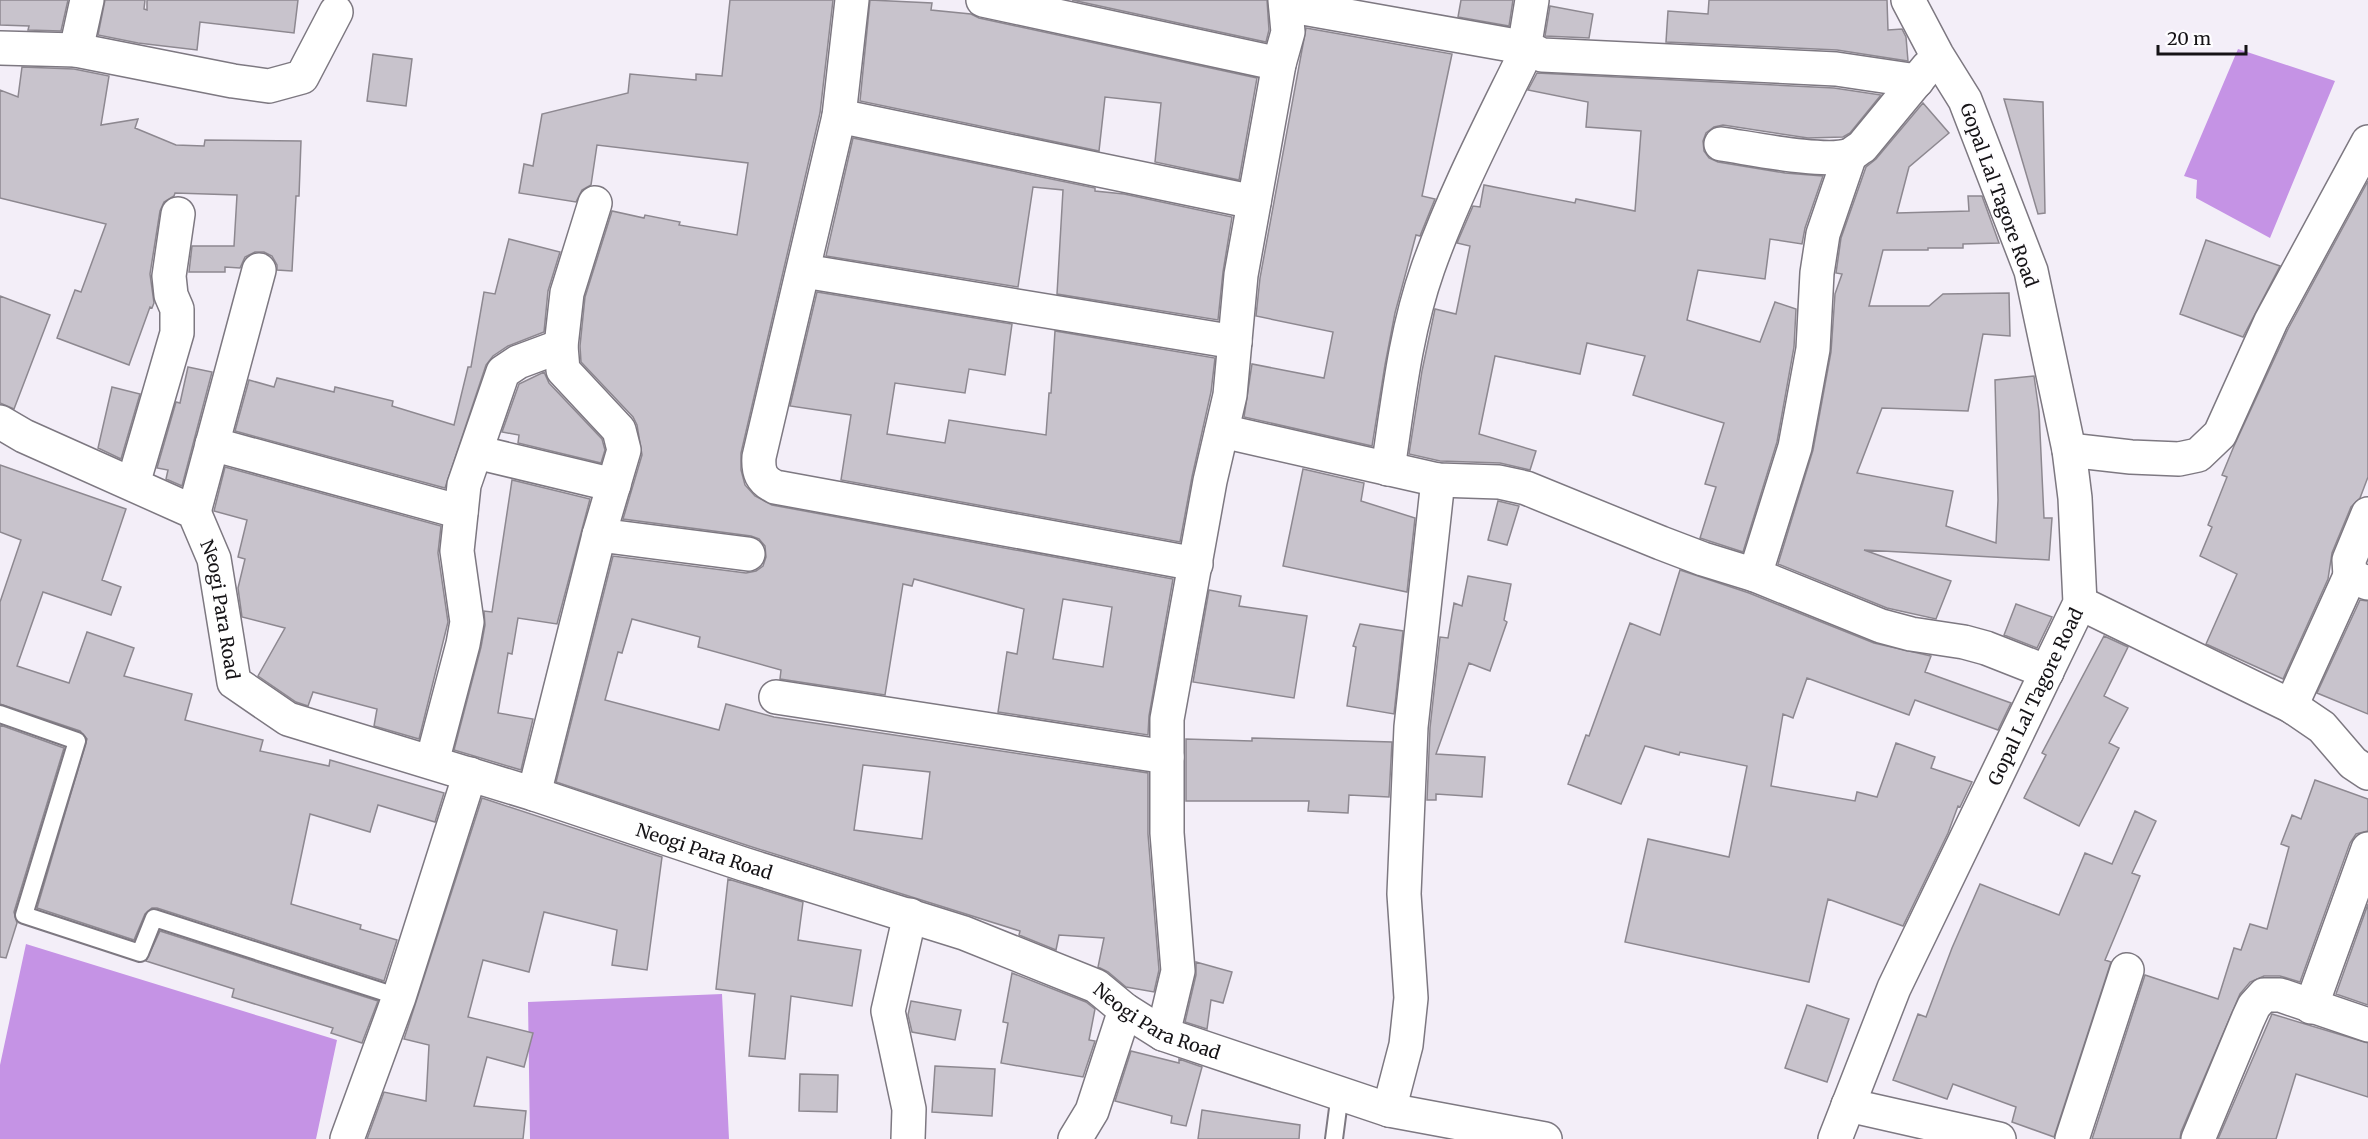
<svg xmlns="http://www.w3.org/2000/svg" width="2368" height="1139" font-family="Merriweather,serif">
<rect width="100%" height="100%" fill="#f3eef8"/>
<path fill="#c593e5" d="M2238,49l97,32 -65,157 -74,-40 1,-18 -13,-4z
M26,944l311,96 -21,99h-316v-74z
M722,994l7,145h-199l-2,-137z"/>
<path fill="#c8c3cc" stroke="#8d8890" stroke-width="1.5" fill-rule="evenodd" d="M0,0h68l-7,31 -33,-1 1,-4 -29,-1z
M105,0h40l-1,9 3,1v-10h151l-4,33 -94,-11 -3,28 -59,-7 -40,-8z
M730,0h103l-13,113 -79,340v17l4,15 10,11 17,9 401,74 -24,137 -1,19 -150,-23 9,-60 10,2 7,-45 -110,-30 -2,7 -9,-2 -18,111 -105,-16 1,-9 -83,-23 2,-10 -68,-18 -10,34 -4,-1 -13,48 114,30 7,-26 48,13 374,56v61l11,136 -5,22 -28,-5 -18,-15 -10,-5 6,-29 -45,-3 -3,15 -37,-15 1,-4 -271,-85 -193,-64 57,-226 133,17 10,-2 7,-5 3,-9 -1,-11 -6,-7 -8,-3 -128,-17 19,-64 -5,-30 -4,-8 -52,-55 -1,-16 5,-49 27,-86 32,7 1,-3 35,7 -1,3 58,10 11,-72 -151,-18 -6,40 -9,5 -6,12 -57,-9 5,-29 9,2 9,-52 86,-21 2,-19 66,6v-6l26,2zM1063,599l49,8 -9,60 -50,-8zM863,765l67,7 -8,67 -68,-9z
M870,0l62,3 -1,7 40,4 8,4 278,60 -18,102 -84,-18 6,-59 -56,-6 -6,54 -239,-50z
M1072,0h195l2,30 -3,12z
M1461,0h52l-4,26 -51,-9z
M1709,0h178l1,30 14,-1 4,8 2,24 -71,-11 -171,-8 2,-31 40,3z
M1550,6l43,8 -4,24 -44,-2z
M1306,28l146,26 -30,142 13,3 -15,37 -4,-1 -21,78 -10,52 -13,81 -128,-29 8,-53 72,14 9,-46 -77,-16 4,-38z
M373,54l39,5 -6,47 -39,-5z
M22,67l52,2 35,7 -8,49 37,-6 -3,9 41,17 28,1 1,-6 96,1 -2,55h-3l-4,75 -15,-1v-5l-5,-9 -8,-4h-9l-10,5 -5,11 -15,-1v5h-36l3,-26h42l3,-51 -62,-2 -1,3 -10,6 -4,9 -10,63 4,29 -2,5 -2,-1 -21,58 -72,-27 18,-48 6,2 25,-68 -106,-26v-108l18,7z
M1537,73l297,15 47,7 -31,38 -7,4 -35,1 -85,-13 -9,2 -8,6 -3,8 1,10 5,7 9,4 67,11 38,3 -18,52 -3,16 -32,-5 -5,40 -67,-9 -11,50 73,22 15,-40 21,7 -2,38 -17,95 -34,110 -43,-14 16,-51 -11,-3 19,-61 -91,-28 12,-39 -58,-13 -7,31 -85,-18 -16,78 57,17 -6,19 -30,-7 -60,-2 -31,-7 13,-83 13,-62 21,5 14,-68 -13,-3 16,-37 7,1 4,-22 91,18 1,-4 59,12 6,-80 -55,-4 2,-25 -60,-12z
M2004,99l39,3 2,111 -7,1z
M1923,103l26,30 -40,34 -12,46 72,-2 -1,-15h14l17,47 -36,1v4h-35v2h-45l-14,56h60l14,-12 66,-1 1,43 -27,-2 -15,77 -86,-3 -25,65 96,18 -7,35 50,17 2,-43 -3,-120 39,-4 5,35 5,107h8l-3,42 -185,-10 87,31 -15,38 -49,-11 -109,-44 35,-114 18,-98 4,-58 7,-20 -6,-1 5,-35 25,-71 10,-8z
M853,138l242,50v3l29,3 108,23 -9,55 -5,48 -161,-26 6,-104 -30,-3 -15,100 -192,-31z
M2368,181v296l-8,21 -9,9 -19,46 -4,26 -45,100 -77,-35 31,-70 -37,-18 12,-29 -4,-2 19,-48 -5,-2 12,-29 54,-117z
M509,239l51,13 -12,39 -4,41 -36,14 -15,10 -7,9 -41,123 -210,-57 14,-51 25,7 3,-9 57,14 1,-5 58,14 -1,5 62,19 14,-58h3l13,-75 11,2z
M2206,240l74,26 -37,71 -63,-23z
M817,292l195,32 -7,51 -36,-6 -4,24 -70,-10 -8,51 58,9 4,-23 97,15 3,-42h2l4,-62 160,27 -4,34 -19,85 -12,65 -339,-62 10,-65 -61,-9z
M0,296l50,19 -36,94 -14,-6z
M188,367l24,5 -30,114 -16,-7 2,-9 -11,-2 19,-66 4,1z
M544,372l5,11 53,56 3,11 -4,13 -83,-20 1,-8 -17,-3 17,-48z
M112,387l28,7 -19,65 -23,-11z
M0,465l126,44 -24,71 19,7 -10,28 -68,-23 -26,74 52,17 18,-51 47,16 -10,28 68,18 -7,26 78,20 -3,11 69,15 1,-6 114,33 -9,29 -57,-17 -8,27 -60,-18 -19,90 70,21 -1,4 37,11 -13,41 -227,-73h-5l-7,6 -11,26 -97,-32 50,-169 -7,-8 -80,-27v-102l21,-62 -21,-8z
M225,467l216,59 -3,27 10,69 -29,117 -45,-13 3,-17 -64,-17 -5,14 -12,-4 -38,-26 27,-48 -43,-11 -4,-29 7,-29 -7,-2 9,-37 -33,-9z
M1303,469l61,14 -3,18 54,17 -8,74 -124,-26z
M512,480l78,19 -33,125 -39,-6 -6,36 -4,-1 -10,60 35,6 -12,51 -67,-20 27,-103 4,-22 -1,-14 8,1z
M1498,501l21,5 -12,39 -19,-5z
M1680,570l69,23 125,50 57,13 -6,16 86,31 -13,27 -83,-30 -6,15 -102,-37 -14,40 -10,-4 -12,72 84,15 2,-9 20,5 19,-54 39,14 -4,11 41,14 -12,25 -2,-1 -10,27 -45,93 -75,-27 -19,83 -184,-40 23,-103 81,18 18,-91 -67,-14 -1,3 -34,-9 -24,58 -53,-20 18,-49 3,1 41,-113 30,12z
M1468,576l43,8 -7,36 3,2 -17,49 -21,-8 -33,91 49,3 -3,40 -46,-3v6h-9l3,-72 10,-91 8,1 6,-35 8,3z
M1209,590l32,6 -2,10 68,10 -13,82 -101,-16z
M2360,600l8,1v113l-51,-21z
M2016,604l36,13 -15,31 -33,-13z
M1360,624l43,7 -9,83 -47,-8 9,-59 -3,-1z
M2104,636l24,11 -24,49 24,12 -19,35 10,5 -40,78 -55,-28 22,-43 -4,-2z
M0,725l64,23 -50,164 3,11 -11,35 -6,-1z
M1252,738l140,4 -3,55 -40,-2 -1,18 -40,-2 1,-10h-123v-62l66,2z
M2315,780l53,19v32l-12,3 -6,9 -50,139 -20,-6h-16l-14,6 -10,12 -59,138 -1,7h-88l53,-164 73,24 16,-51 7,2 9,-26 17,5 22,-82 -8,-3 11,-29 9,4z
M482,798l180,59 -15,113 -35,-5 5,-35 -73,-18 -15,60 -46,-12 -15,57 65,16 -9,34 -37,-10 -13,49 52,5 -3,28h-156l17,-47 42,9 3,-56 -25,-6z
M2135,811l21,10 -24,52 8,3 -35,84 6,2 -57,175 -42,-15 4,-15 -63,-23 -6,15 -54,-19 25,-66 8,3 26,-69 28,-64 79,31 26,-62 27,11z
M728,879l75,23 -5,38 63,10 -9,56 -61,-10 -6,63 -36,-3 6,-62 -39,-5z
M2368,904v101l-32,-11z
M160,931l218,70 -16,42 -31,-10 2,-5 -101,-31 2,-8 -88,-28z
M1196,962l36,10 -9,31 -12,-3 -4,29 -22,-7 11,-47z
M1012,973l74,29 9,7 -6,31 6,1 -12,36 -82,-14 7,-40 -5,-1z
M911,1001l50,9 -6,30 -43,-8 -4,-17z
M1807,1005l42,14 -22,63 -42,-14z
M2272,1014l96,29v54l-72,-23 -20,65h-58z
M1131,1051l48,12v-4l23,8 -16,59 -15,-3 1,-7 -57,-15z
M935,1066l60,3 -3,47 -60,-4z
M800,1074l38,1 -1,37 -38,-1z
M1202,1110l98,15 -1,14h-101z"/>
<g fill="none" stroke-linecap="round" stroke-linejoin="round">
<defs>
<path id="lane" d="M0,714l77,27 -53,174 116,38 14,-35 245,79
M1334,1139l6,-46"/>
<g id="street">
<path d="M852,0l-13,116 -80,341c-1,15 2,23 16,30l421,77"/>
<path d="M983,0l296,64"/>
<path d="M1532,0l-6,37 2,11 14,7 294,14 81,12"/>
<path d="M1286,5l242,43c-35,72 -73,144 -100,220 -23,65 -30,134 -40,201"/>
<path d="M0,48l76,2 11,-50"/>
<path d="M76,50l157,31 36,5 33,-9 34,-65"/>
<path d="M839,116l415,86"/>
<path d="M1721,144c29,4 104,20 129,11 4,-2 8,-6 12,-8l66,-80"/>
<path d="M804,271l431,71"/>
<path id="s1" d="M0,422l24,14 170,76 20,47 20,123 54,37 246,75 209,70 221,69 132,53 29,24 38,24 226,76 156,29"/>
<path d="M1222,431l216,49 61,2 27,6 135,55 42,16 52,16 126,51 30,8 53,8 22,6 61,24"/>
<path d="M212,444l249,68"/>
<path d="M2069,450l62,7 48,2 19,-4 22,-21 51,-113 97,-179"/>
<path d="M476,452l138,33"/>
<path d="M133,484l44,-151v-24l-6,-14 -2,-19 9,-62"/>
<path d="M194,512l65,-242"/>
<path d="M2368,514l-19,46 1,16 18,7"/>
<path d="M599,535l149,19"/>
<path d="M1755,575l40,-128 18,-98 4,-76 6,-39 27,-79"/>
<path d="M2080,603l211,103 31,21 31,36 15,10"/>
<path d="M776,697l391,60"/>
<path d="M2291,706l59,-130"/>
<path d="M432,762l31,-118 4,-22 -10,-71 7,-66 39,-113 15,-10 43,-16"/>
<path d="M534,794l65,-259 25,-85 -5,-20 -56,-60 -2,-24 6,-53 28,-90"/>
<path d="M2311,1007l57,-158"/>
<path d="M1163,1034l15,-63 -11,-138v-114l43,-238 20,-86 11,-120 38,-211 9,-32 -3,-32"/>
<path d="M1848,1105l151,34"/>
<path d="M1389,1110l17,-65 5,-47 -7,-104 7,-167 27,-247"/>
<path d="M347,1139l52,-142 71,-223"/>
<path d="M908,1139l1,-30 -21,-98 22,-96"/>
<path d="M1075,1139l17,-28 33,-101"/>
<path d="M2072,1139l55,-169"/>
<path d="M2198,1139l50,-120 6,-13 10,-11h16l88,30"/>
</g>
<g id="secondary">
<path id="s2" d="M1835,1139l59,-151 186,-385 -5,-105 -6,-48 -38,-179 -66,-171 -28,-45 -29,-55"/>
</g>
</defs>
<use href="#lane" stroke="#7d7881" stroke-width="20"/>
<use href="#street" stroke="#7d7881" stroke-width="36"/>
<use href="#secondary" stroke="#7d7881" stroke-width="36"/>
<use href="#lane" stroke="#fff" stroke-width="16"/>
<use href="#street" stroke="#fff" stroke-width="33"/>
<use href="#secondary" stroke="#fff" stroke-width="33"/>
</g>
<g text-anchor="middle" dominant-baseline="central" stroke-width="4.5" stroke-linejoin="round" paint-order="stroke">
<g font-size="18" fill="#151316" stroke="#fefdff">
<text transform="translate(1999 195) rotate(70)">Gopal Lal Tagore Road</text>
<text stroke="none"><textPath href="#s1" startOffset="316">Neogi Para Road</textPath></text>
<text stroke="none"><textPath href="#s2" startOffset="486">Gopal Lal Tagore Road</textPath></text>
<text stroke="none"><textPath href="#s1" startOffset="892">Neogi Para Road</textPath></text>
<text stroke="none"><textPath href="#s1" startOffset="1378">Neogi Para Road</textPath></text>
</g>
</g>
<path d="M2158 45v9h88v-9" fill="none" stroke="#151316" stroke-width="3"/>
<text x="2167" y="45" font-size="18" fill="#151316" stroke="#fefdff" stroke-width="4.5" paint-order="stroke">20 m</text>
</svg>
